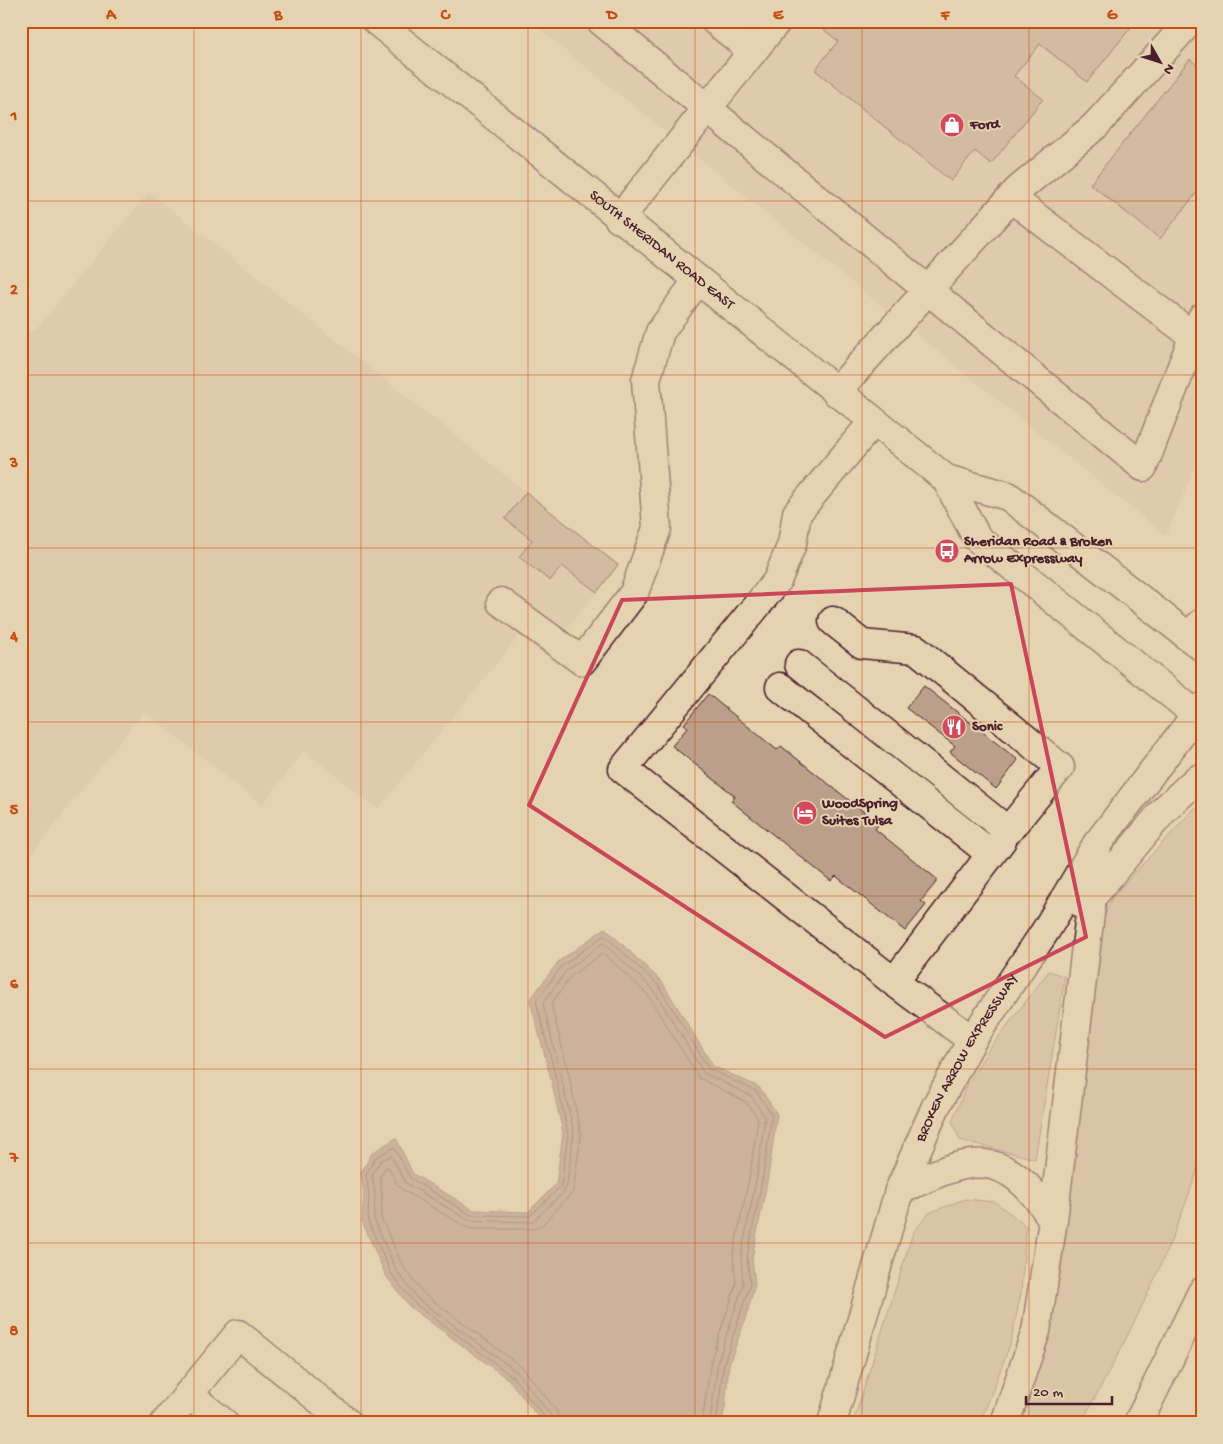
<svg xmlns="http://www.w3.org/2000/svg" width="1223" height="1444" font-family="'Gochi Hand',sans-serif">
<rect width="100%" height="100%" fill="#e5d2b0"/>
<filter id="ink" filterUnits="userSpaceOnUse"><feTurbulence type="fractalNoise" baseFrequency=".02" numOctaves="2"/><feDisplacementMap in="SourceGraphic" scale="10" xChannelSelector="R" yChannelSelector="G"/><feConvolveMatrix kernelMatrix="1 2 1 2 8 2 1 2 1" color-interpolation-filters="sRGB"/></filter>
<g filter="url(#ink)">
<path fill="#d8c3a5" d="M529,21h673v429l-36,86z
M149,192l469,373 -73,91 -26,-20 -141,173 -74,-58 -42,54 -118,-94 -123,156v-533l15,-5z"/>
<path fill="#ccb49a" stroke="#8b6a62" d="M1202,806v350c-30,94 -73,181 -121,267h-60l18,-63 22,-90 10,-101 32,-248 9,-24 81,-87z
M1049,971l16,6 -30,182 -75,-19 -8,-19 15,-36 20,-33z
M965,1199l30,3 31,24 -5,67 -11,52 -30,78h-127l60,-190 16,-20z"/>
<path fill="#aa8d7d" stroke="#84615c" d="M605,928l57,54 51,84 46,21 18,27 -9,63 -16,81 3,27 -11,38 -15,41 -4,44 -4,15h-178l-34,-43 -99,-73 -24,-31 -24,-55 2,-27 -3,-21 11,-20 24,-15 17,36 61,36 54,2 28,-28 7,-51 -12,-54 -21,-79 28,-38z"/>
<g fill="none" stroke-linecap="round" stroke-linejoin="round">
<path stroke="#704b4c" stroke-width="1" d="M546,1423l-1,-5 -33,-42 -98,-73 -23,-30 -23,-52 1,-27 -3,-19 10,-18 18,-10 16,31 61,37 59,1 31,-30 7,-52 -12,-56 -20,-77 26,-35 42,-31 54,50 51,84 47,22 16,24 -9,61 -16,81 3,28 -26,78 -8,60
M553,1423l-3,-9 -34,-43 -98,-72 -22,-29 -22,-51 1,-25 -3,-19 8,-14 11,-5 15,27 62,37 64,2 32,-30 3,-7 7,-53 -31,-129 24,-33 36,-27 50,46 51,84 47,23 14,21 -8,58 -16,81 2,29 -25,76 -8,62
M560,1423l-4,-13 -33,-42 -100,-75 -20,-27 -22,-48 1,-24 -2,-17 5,-9 3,-1 9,17 6,6 61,36 8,3h62l8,-4 31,-33 8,-57 -12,-60 -18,-71 21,-29 31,-22 44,41 52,84 47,24 12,17 -8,55 -17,81 3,29 -25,76 -9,63"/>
</g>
<path fill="#baa08b" stroke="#4a1f2b" d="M828,21h308l-49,61 -47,-38 -26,32 29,23 -52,65 -16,-13 -24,30 -136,-111 23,-29 -16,-13z
M1190,59l10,9 2,-2v120l-42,53 -70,-55z
M526,492l92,73 -21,27 -35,-26 -12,15 -31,-24 13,-17 -27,-21z
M924,686l94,74 -22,29 -46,-37 5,-6 -49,-38z
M708,694l69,56 4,-4 98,78 -4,5 63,51 -17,21 5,4 -21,26 -69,-55 -5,5 -100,-80 4,-5 -63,-50 16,-19 -4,-3z"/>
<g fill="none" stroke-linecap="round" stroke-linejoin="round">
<defs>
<g id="minor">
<path d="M601,21l542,446 51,-132"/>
<path d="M715,21l38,30"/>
<path d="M1011,198l174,132 9,5 8,-17"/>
<path d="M619,219l158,-198"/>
<path d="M836,392l182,-202 77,-64 95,-105"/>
<path d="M873,422l-76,91 -5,31 -15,37 -154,188 271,213 78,58"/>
<path d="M501,602l81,59 52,-68 23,-65 -11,-148 14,-48 37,-51"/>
<path d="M799,664l209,167 52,-64 -144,-118 -54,-5 -29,-23"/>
<path d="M780,687l211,167"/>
<path d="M1082,904l10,-7 71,-86 33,-31 6,-3"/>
<path d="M894,982l108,-142"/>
<path d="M188,1394l36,29"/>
<path d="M165,1423l73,-89 110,89"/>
<path id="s1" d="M832,1423l67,-232 37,-85 36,-66 74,-110 51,-86 105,-137"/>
</g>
<g id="major">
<path id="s2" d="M376,21l570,458 31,59 225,181"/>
<path d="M946,479l62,17 194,151"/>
</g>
<path id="highway" d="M1187,636l15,-13
M899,1191c73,-36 105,-46 154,29
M1005,1423l31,-92 17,-111 39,-323 5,-53
M1138,1423l64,-131"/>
</defs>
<use href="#minor" stroke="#4a1f2b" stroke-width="31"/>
<use href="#major" stroke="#4a1f2b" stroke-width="31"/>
<use href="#highway" stroke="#4a1f2b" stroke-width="31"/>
<use href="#minor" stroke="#e5d2b0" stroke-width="28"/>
<use href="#major" stroke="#e5d2b0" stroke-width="28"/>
<use href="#highway" stroke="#e5d2b0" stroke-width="28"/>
</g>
</g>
<path d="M0 0H1223V1444H0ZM1011,584l75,353 -201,100 -356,-232 93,-205z" fill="#e5d2b0" fill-opacity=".55" fill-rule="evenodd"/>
<path fill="none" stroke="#ca4759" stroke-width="4" stroke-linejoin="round" d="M1011,584l75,353 -201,100 -356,-232 93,-205z"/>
<path fill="none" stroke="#c84d12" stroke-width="1" stroke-opacity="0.55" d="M194,21v1402M361,21v1402M528,21v1402M695,21v1402M862,21v1402M1029,21v1402M21,201h1181M21,375h1181M21,548h1181M21,722h1181M21,896h1181M21,1069h1181M21,1243h1181"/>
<defs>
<symbol id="shop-disc" viewBox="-11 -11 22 22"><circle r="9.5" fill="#d1495b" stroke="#e5d2b0"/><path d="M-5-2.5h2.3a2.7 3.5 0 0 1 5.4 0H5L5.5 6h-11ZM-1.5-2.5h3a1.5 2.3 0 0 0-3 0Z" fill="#fff"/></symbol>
<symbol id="bus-disc" viewBox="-11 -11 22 22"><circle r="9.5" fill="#d1495b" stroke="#e5d2b0"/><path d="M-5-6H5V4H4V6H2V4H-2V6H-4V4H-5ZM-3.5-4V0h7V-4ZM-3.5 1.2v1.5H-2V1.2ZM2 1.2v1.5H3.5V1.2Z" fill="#fff"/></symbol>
<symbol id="restaurant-disc" viewBox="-11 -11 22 22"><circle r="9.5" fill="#d1495b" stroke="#e5d2b0"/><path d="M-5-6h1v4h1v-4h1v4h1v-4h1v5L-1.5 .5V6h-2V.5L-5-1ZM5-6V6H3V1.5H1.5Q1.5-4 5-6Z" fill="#fff"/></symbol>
<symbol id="hotel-disc" viewBox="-11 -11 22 22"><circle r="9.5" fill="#d1495b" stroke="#e5d2b0"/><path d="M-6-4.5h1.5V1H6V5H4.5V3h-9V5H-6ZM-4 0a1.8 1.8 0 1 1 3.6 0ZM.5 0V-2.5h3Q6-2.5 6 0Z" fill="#fff"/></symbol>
</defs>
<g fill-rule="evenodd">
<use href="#shop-disc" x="938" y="111" width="28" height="28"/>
<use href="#bus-disc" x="933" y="537" width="28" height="28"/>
<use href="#restaurant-disc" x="940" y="713" width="28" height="28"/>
<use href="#hotel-disc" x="791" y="799" width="28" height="28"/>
</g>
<g text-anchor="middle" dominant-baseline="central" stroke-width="4" stroke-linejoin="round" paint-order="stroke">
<g font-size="15" font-weight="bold" fill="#4a1f2b" stroke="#e5d2b0" text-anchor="start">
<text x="970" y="125">Ford</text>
<text x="964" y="542">Sheridan Road &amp; Broken<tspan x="964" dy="17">Arrow Expressway</tspan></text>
<text x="972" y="727">Sonic</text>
<text x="822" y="804">WoodSpring<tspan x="822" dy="17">Suites Tulsa</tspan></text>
</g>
<g font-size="15" fill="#4a1f2b" stroke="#e5d2b0">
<text stroke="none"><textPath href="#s2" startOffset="366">SOUTH SHERIDAN ROAD EAST</textPath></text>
<text stroke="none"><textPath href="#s1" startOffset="391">BROKEN ARROW EXPRESSWAY</textPath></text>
</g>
</g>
<rect width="1223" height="1444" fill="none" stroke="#e5d2b0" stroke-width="55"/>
<g transform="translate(1160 62) rotate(129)" stroke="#e5d2b0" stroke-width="4" paint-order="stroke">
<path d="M0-4L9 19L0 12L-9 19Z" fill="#4a1f2b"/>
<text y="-8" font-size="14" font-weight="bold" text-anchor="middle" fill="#4a1f2b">N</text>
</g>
<path d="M1026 1396v8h86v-8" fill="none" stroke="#4a1f2b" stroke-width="2.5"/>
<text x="1033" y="1396" font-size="15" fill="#4a1f2b" stroke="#e5d2b0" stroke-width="4" paint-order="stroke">20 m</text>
<rect x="28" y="28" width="1168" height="1388" fill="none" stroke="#c84d12" stroke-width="2"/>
<g font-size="16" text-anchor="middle" font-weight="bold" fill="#c84d12">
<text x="111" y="19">A</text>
<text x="278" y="19">B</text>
<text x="445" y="19">C</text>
<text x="612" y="19">D</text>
<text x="778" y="19">E</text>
<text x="945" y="19">F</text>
<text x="1112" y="19">G</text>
<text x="14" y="120">1</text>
<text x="14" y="294">2</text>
<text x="14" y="467">3</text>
<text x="14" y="641">4</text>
<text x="14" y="814">5</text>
<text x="14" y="988">6</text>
<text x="14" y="1162">7</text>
<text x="14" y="1335">8</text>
</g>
</svg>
